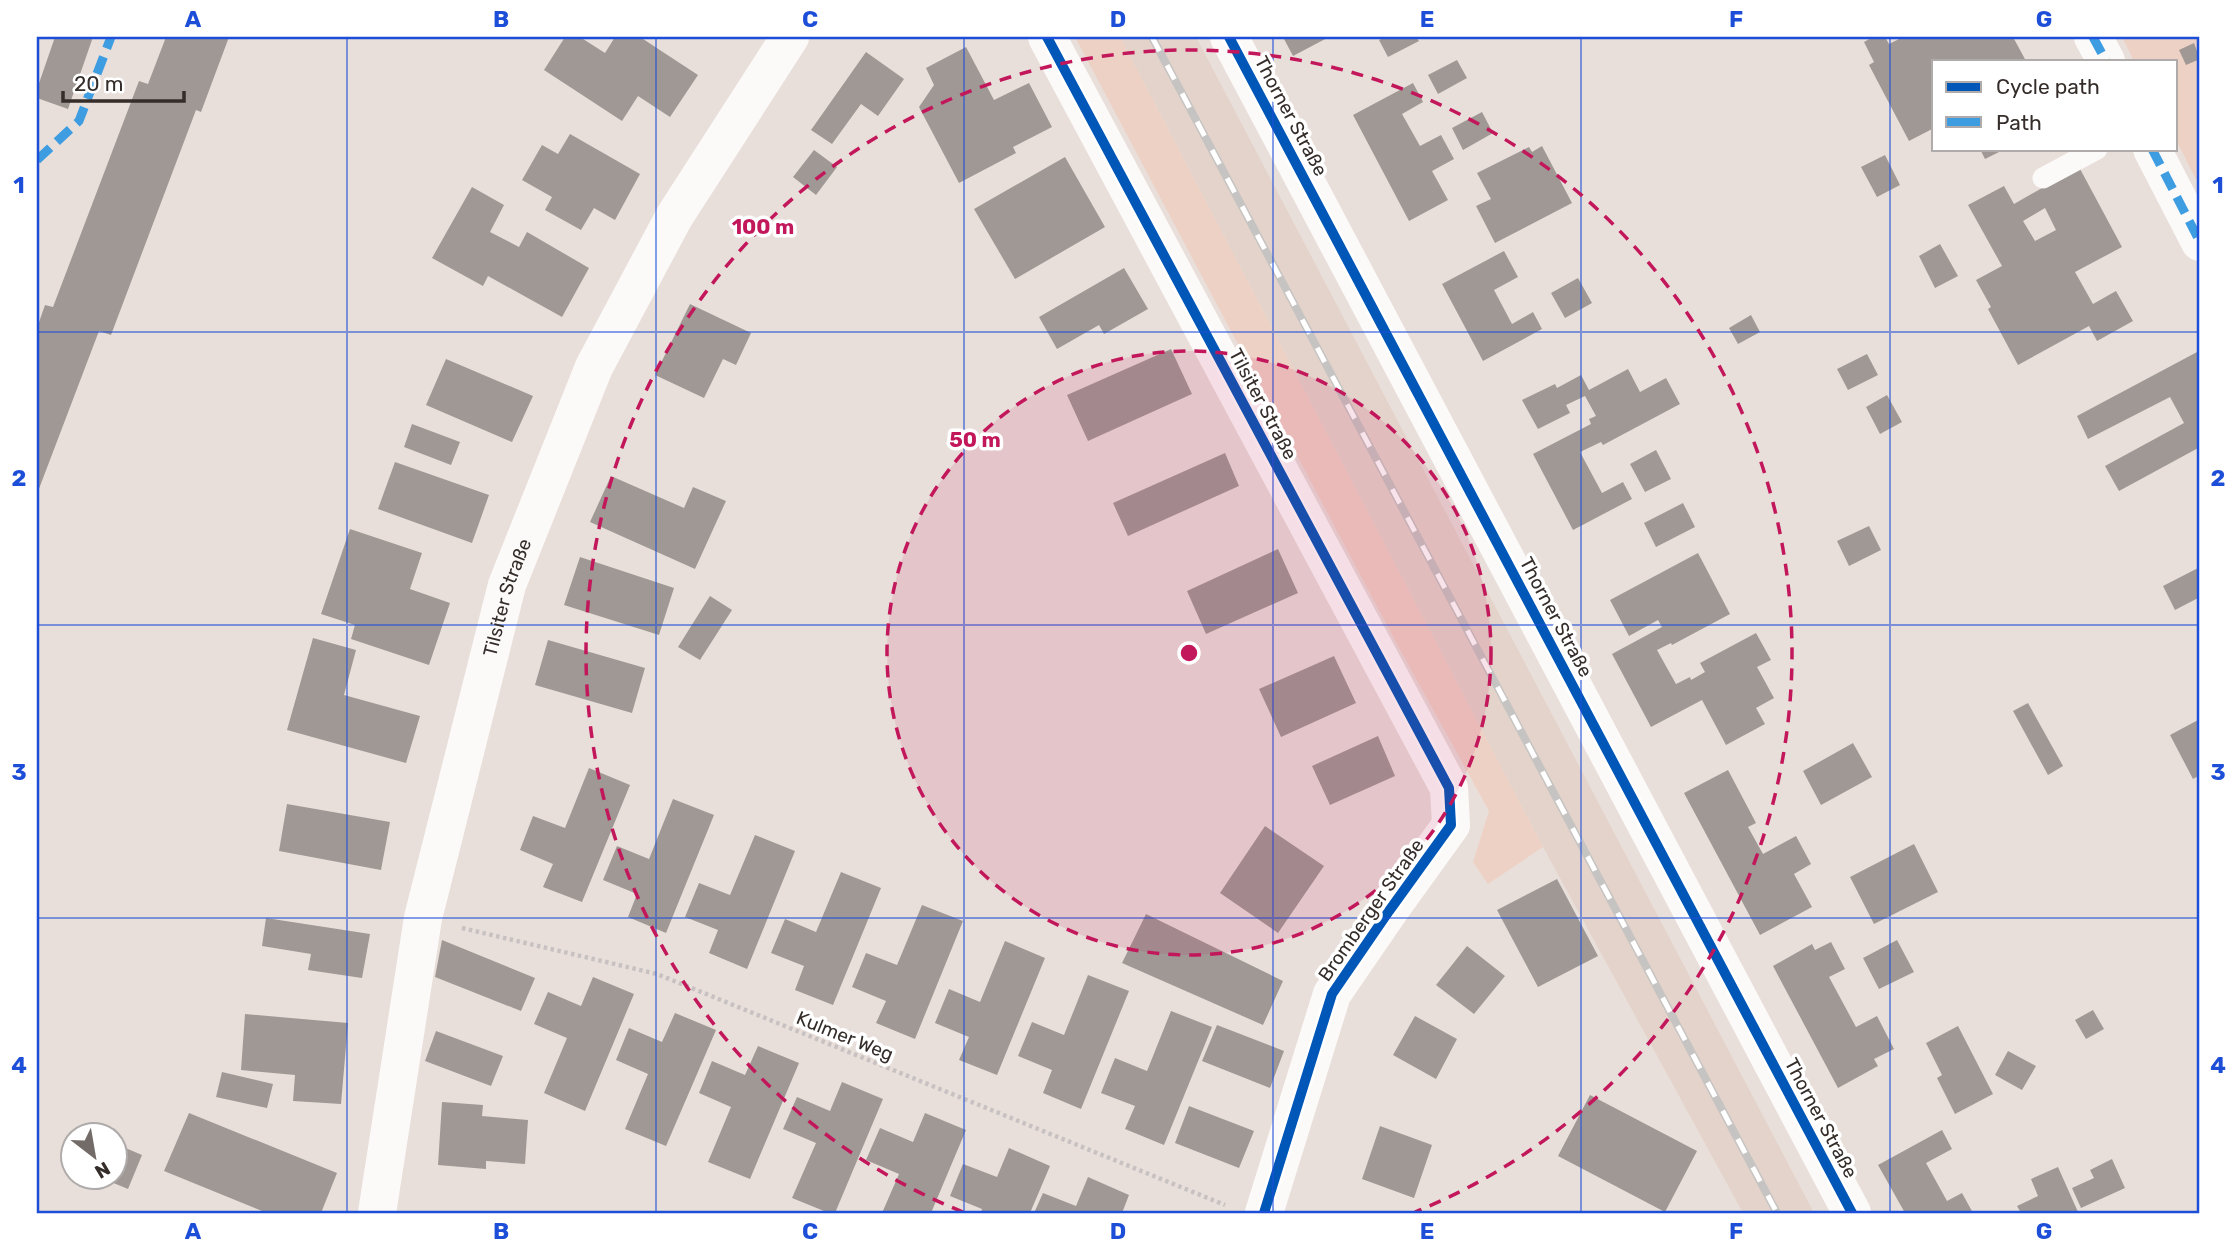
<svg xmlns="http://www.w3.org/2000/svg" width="2237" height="1250" font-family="Rubik,sans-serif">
<rect width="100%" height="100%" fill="#e9dfda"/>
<path fill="#e4d3ca" d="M1120,37h76l618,1176h-71l-200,-366z"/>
<path fill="#eed1c5" d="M1075,37h45l423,810 -55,37 -15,-22 16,-51 -91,-165z
M2122,37h78v150l-24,-47v-79h-42z"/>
<path fill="#9f9894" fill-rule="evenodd" d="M55,37h38l-25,72 -31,-11v-9z
M166,37h63l-28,75 -5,-2 -85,225 -12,-4 -62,163v-166l8,-23 8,2 86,-226 9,3z
M565,37h15l25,16 10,-16h25l58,38 -28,42 -32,-21 -16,25 -78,-51z
M1283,37h46l-36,19z
M1385,37h31l3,4 -31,16 -9,-17z
M1873,37h12l4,7 14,-7h110l13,24h-92v67l-25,13 -40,-76 5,-3 -10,-20z
M2194,43l6,16 -14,6 -7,-15z
M966,47l28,53 35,-17 23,44 -39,20 3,6 -57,30 -40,-76 15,-22 -8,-17z
M866,52l38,27 -26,37 -17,-12 -29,40 -21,-14z
M1457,60l10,18 -29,16 -10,-19z
M1413,83l10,19 -21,12 18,32 21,-11 13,24 -22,12 16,29 -39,21 -56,-106z
M1482,112l11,21 -30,17 -11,-22z
M570,134l70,40 -25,46 -21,-12 -13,22 -36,-20 7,-13 -30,-17 20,-35 16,9z
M1542,146l30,57 -77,40 -19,-37 15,-7 -14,-26 52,-26 3,5z
M1980,149h25l-20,10z
M814,150l23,17 -21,28 -23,-18z
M1885,155l15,30 -23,12 -16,-30z
M1065,157l40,70 -90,52 -41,-70z
M2079,167l43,80 -47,25 18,32 23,-13 17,30 -36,20 -8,-15 -71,39 -30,-56 3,-2 -15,-27 26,-14 -34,-61 36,-19 10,18zM2045,208l11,22 -21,11 -12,-20z
M472,187l32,18 -14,27 29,15 8,-15 62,36 -27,49 -74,-41 -5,10 -51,-28z
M1940,244l18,32 -23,12 -16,-32z
M1504,251l14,26 -24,13 18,34 21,-12 9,17 -59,32 -41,-77z
M1124,268l24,41 -44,25 -5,-9 -42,24 -18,-32z
M1578,278l14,25 -27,15 -14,-25z
M690,304l61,29 -15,32 -13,-6 -19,39 -49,-23z
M1751,315l9,17 -22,12 -9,-16z
M1171,349l21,45 -104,47 -21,-46z
M2199,351l1,96 -81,44 -14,-25 79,-43 -14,-26 -82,42 -11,-23z
M1867,354l11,21 -30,15 -11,-21z
M446,359l87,37 -21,46 -86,-37z
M1628,369l12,23 26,-14 14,26 -77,41 -2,-3 -21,10 22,41 21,-11 9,17 -59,31 -40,-76 58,-30 -2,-5 7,-3 -11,-20 -19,9 4,8 -32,16 -16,-29 33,-16 2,4 24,-13 8,15z
M1887,395l15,27 -22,12 -14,-27z
M412,424l48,18 -9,23 -47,-18z
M1656,450l15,29 -26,13 -15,-28z
M1225,453l14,33 -111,50 -15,-33z
M395,462l94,33 -17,48 -94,-34z
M611,476l73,32 9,-21 33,14 -31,68 -105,-47z
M1683,503l12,24 -39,20 -12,-24z
M1869,526l12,24 -32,16 -12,-25z
M350,529l72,24 -12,36 40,14 -21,62 -78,-26 4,-14 -34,-11z
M1278,549l20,44 -92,41 -19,-43z
M1698,553l32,61 -58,31 -1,-2 -14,7 19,34 14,-7 1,3 14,-8 -5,-9 56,-30 15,27 -14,7 17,31 -18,10 9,16 -39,21 -24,-45 -51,27 -39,-73 50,-27 -4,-7 -29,16 -19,-36z
M580,557l94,31 -15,47 -95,-30z
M2200,567v30l-25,13 -12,-24z
M710,596l22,14 -32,50 -22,-13z
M313,638l43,12 -12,45 76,21 -14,47 -119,-33z
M548,640l97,28 -13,45 -97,-28z
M1334,656l22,47 -75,34 -22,-48z
M2028,703l35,63 -15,9 -35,-64z
M2200,719v56l-7,4 -23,-44z
M1378,736l17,40 -65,29 -18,-39z
M1853,743l19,34 -51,28 -18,-34z
M589,768l41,17 -48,117 -39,-15 10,-23 -33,-14 13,-34 32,12z
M1728,770l28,53 -8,4 15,27 33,-18 15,28 -17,10 18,33 -52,28 -76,-142z
M673,799l41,16 -48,118 -38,-16 9,-23 -34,-14 14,-34 32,13z
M287,804l103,18 -9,48 -102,-19z
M1265,826l59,40 -46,67 -58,-40z
M755,835l40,16 -48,118 -38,-16 9,-23 -33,-13 14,-34 31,12z
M1914,844l24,48 -64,32 -24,-47z
M841,872l40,16 -48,117 -38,-15 9,-24 -33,-13 14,-34 31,13z
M1557,879l41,77 -60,31 -41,-77z
M922,905l41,16 -48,118 -39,-16 10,-22 -34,-14 14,-34 31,12z
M1146,914l137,67 -20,44 -141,-62z
M266,918l104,16 -8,44 -54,-8 3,-16 -49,-8z
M442,940l93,38 -14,33 -86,-34z
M1897,940l17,32 -35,17 -16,-31z
M1005,941l40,17 -48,117 -38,-15 10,-23 -34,-14 14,-34 31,13z
M1831,942l14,27 -16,8 27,50 21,-11 17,33 -20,10 4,7 -40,22 -65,-122 39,-22 3,6z
M1467,946l38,30 -31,38 -38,-29z
M1088,975l41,16 -48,118 -38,-16 9,-23 -34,-14 14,-34 32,13z
M593,977l41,17 -49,117 -41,-18 23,-55 -33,-14 14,-32 33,14z
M2093,1010l11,19 -18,10 -11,-19z
M1171,1011l41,16 -48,118 -39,-16 10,-23 -34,-13 14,-35 32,13z
M675,1013l41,17 -50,116 -41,-17 23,-55 -32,-14 13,-32 33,14z
M245,1014l103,9 -7,81 -48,-3 2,-26 -54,-5z
M1415,1016l42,23 -21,40 -43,-24z
M1217,1025l67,26 -14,37 -68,-27z
M1958,1026l35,68 -38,20 -18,-36 5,-3 -16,-32z
M436,1031l67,25 -12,30 -66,-25z
M758,1046l41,17 -49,116 -42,-17 23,-55 -32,-14 13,-32 33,14z
M2008,1051l28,15 -14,24 -27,-15z
M222,1072l51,12 -6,24 -51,-11z
M842,1082l41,17 -48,114h-6l-37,-15 24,-55 -33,-14 14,-32 33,14z
M1590,1095l107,56 -32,61 -107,-56z
M442,1102l41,3 -1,11 46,4 -3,44 -39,-3v8l-48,-4z
M1189,1106l65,25 -15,37 -64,-25z
M189,1113l148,60 -16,40h-54l-103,-42z
M925,1113l41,17 -35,83h-49l17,-39 -33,-14 14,-32 33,14z
M1380,1126l52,19 -18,53 -52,-19z
M1942,1130l10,19 -26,14 21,38 15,-8 11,20h-68l-27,-48z
M116,1144l26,11 -14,34 -29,-12 17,-1z
M1009,1148l41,18 -20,47h-49l1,-4 -32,-13 13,-32 34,13z
M2112,1159l13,29 -44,20 -9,-20 22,-10 -4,-8z
M2058,1167l20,45 -57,1 -4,-7 21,-10 -7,-17z
M1088,1177l41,18 -7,18h-88l9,-20 33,13z"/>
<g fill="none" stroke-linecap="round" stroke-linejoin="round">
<path stroke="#c7c2c1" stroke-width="4.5" stroke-dasharray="3.5 3.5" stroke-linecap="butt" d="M462,928l195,46 568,231"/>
<path stroke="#fcfaf9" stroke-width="21" d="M2043,178l54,-29"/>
<g stroke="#fcfaf9" stroke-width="38">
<path d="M1047,37l402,751 2,37 -62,86 -57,83 -68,219"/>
<path d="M1229,37l623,1176"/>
<path d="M2093,37l13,24"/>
<path d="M2152,149l48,93"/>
<path id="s1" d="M377,1213l46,-295 84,-333 87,-218 80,-150 116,-180"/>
</g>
<defs>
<path id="rail" d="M1152,37l625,1176"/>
</defs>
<use href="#rail" stroke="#c6c4c2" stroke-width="8"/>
<use href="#rail" stroke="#fff" stroke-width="5" stroke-dasharray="16" stroke-linecap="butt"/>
<path stroke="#3e9de1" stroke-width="9" stroke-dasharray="18 9" stroke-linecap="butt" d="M2093,37l13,24
M2152,149l48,93
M37,160l42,-39 32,-84"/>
<defs>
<path id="cycleway" d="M1047,37l402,751 2,37 -62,86 -57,83 -68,219
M1229,37l623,1176"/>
</defs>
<use href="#cycleway" stroke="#fff" stroke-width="15"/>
<use href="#cycleway" stroke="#0057b8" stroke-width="10"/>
</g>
<path fill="none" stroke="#1d4ed8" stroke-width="2" stroke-opacity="0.55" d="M347,37v1176M656,37v1176M964,37v1176M1273,37v1176M1581,37v1176M1890,37v1176M37,332h2163M37,625h2163M37,918h2163"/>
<circle cx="1189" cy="653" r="302" fill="#c2185b" fill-opacity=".12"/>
<g fill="none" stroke="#c2185b" stroke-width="3.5" stroke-dasharray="12 9">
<circle cx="1189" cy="653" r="302"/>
<path d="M963 1212A603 603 0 1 1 1415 1212"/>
</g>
<g text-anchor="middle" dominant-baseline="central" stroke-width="7" stroke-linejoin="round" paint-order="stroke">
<g font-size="19" fill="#342d2a" stroke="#fff">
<text transform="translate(1291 116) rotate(62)">Thorner Straße</text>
<text transform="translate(1263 404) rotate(62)">Tilsiter Straße</text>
<text stroke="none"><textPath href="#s1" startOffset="630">Tilsiter Straße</textPath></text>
<text transform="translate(1556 617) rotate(62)">Thorner Straße</text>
<text transform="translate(1371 910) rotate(-55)">Bromberger Straße</text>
<text transform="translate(845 1036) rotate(22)">Kulmer Weg</text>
<text transform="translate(1821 1118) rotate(62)">Thorner Straße</text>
</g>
</g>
<circle cx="1189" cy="653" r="10" fill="#c2185b" stroke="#fff" stroke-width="3.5"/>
<g font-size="21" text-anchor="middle" font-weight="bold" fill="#c2185b" stroke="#fff" stroke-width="7" stroke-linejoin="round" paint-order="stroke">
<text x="763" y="234">100 m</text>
<text x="975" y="447">50 m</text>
</g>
<rect width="2237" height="1250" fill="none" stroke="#ffffff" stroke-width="77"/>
<rect x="1932" y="60" width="245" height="91" fill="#ffffff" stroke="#aeabaa" stroke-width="2"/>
<rect x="1946" y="82" width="35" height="10" fill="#0057b8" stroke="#aeabaa" stroke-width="2"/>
<text x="1996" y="94" font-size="21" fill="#342d2a">Cycle path</text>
<rect x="1946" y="117" width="35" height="10" fill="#3e9de1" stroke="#aeabaa" stroke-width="2"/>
<text x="1996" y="130" font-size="21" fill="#342d2a">Path</text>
<g transform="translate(94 1156) rotate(149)"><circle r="33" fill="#ffffff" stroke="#aeabaa" stroke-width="2"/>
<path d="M0-5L12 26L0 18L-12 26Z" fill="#736b68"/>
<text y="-10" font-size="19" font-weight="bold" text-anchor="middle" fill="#342d2a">N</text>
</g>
<path d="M63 91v10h121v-10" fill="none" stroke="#342d2a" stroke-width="3.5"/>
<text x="74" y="91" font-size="21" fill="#342d2a" stroke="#ffffff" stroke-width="5" paint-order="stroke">20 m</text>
<rect x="38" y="38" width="2160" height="1174" fill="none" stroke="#1d4ed8" stroke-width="2.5"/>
<g font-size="23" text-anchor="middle" font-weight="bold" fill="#1d4ed8">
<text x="193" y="27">A</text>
<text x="501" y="27">B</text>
<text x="810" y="27">C</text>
<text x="1118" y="27">D</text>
<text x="1427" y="27">E</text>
<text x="1736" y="27">F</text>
<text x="2044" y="27">G</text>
<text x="19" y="193">1</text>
<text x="2218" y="193">1</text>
<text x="19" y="486">2</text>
<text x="2218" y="486">2</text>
<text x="19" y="780">3</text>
<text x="2218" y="780">3</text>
<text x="19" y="1073">4</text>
<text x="2218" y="1073">4</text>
<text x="193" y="1239">A</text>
<text x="501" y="1239">B</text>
<text x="810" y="1239">C</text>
<text x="1118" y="1239">D</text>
<text x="1427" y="1239">E</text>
<text x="1736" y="1239">F</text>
<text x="2044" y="1239">G</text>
</g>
</svg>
